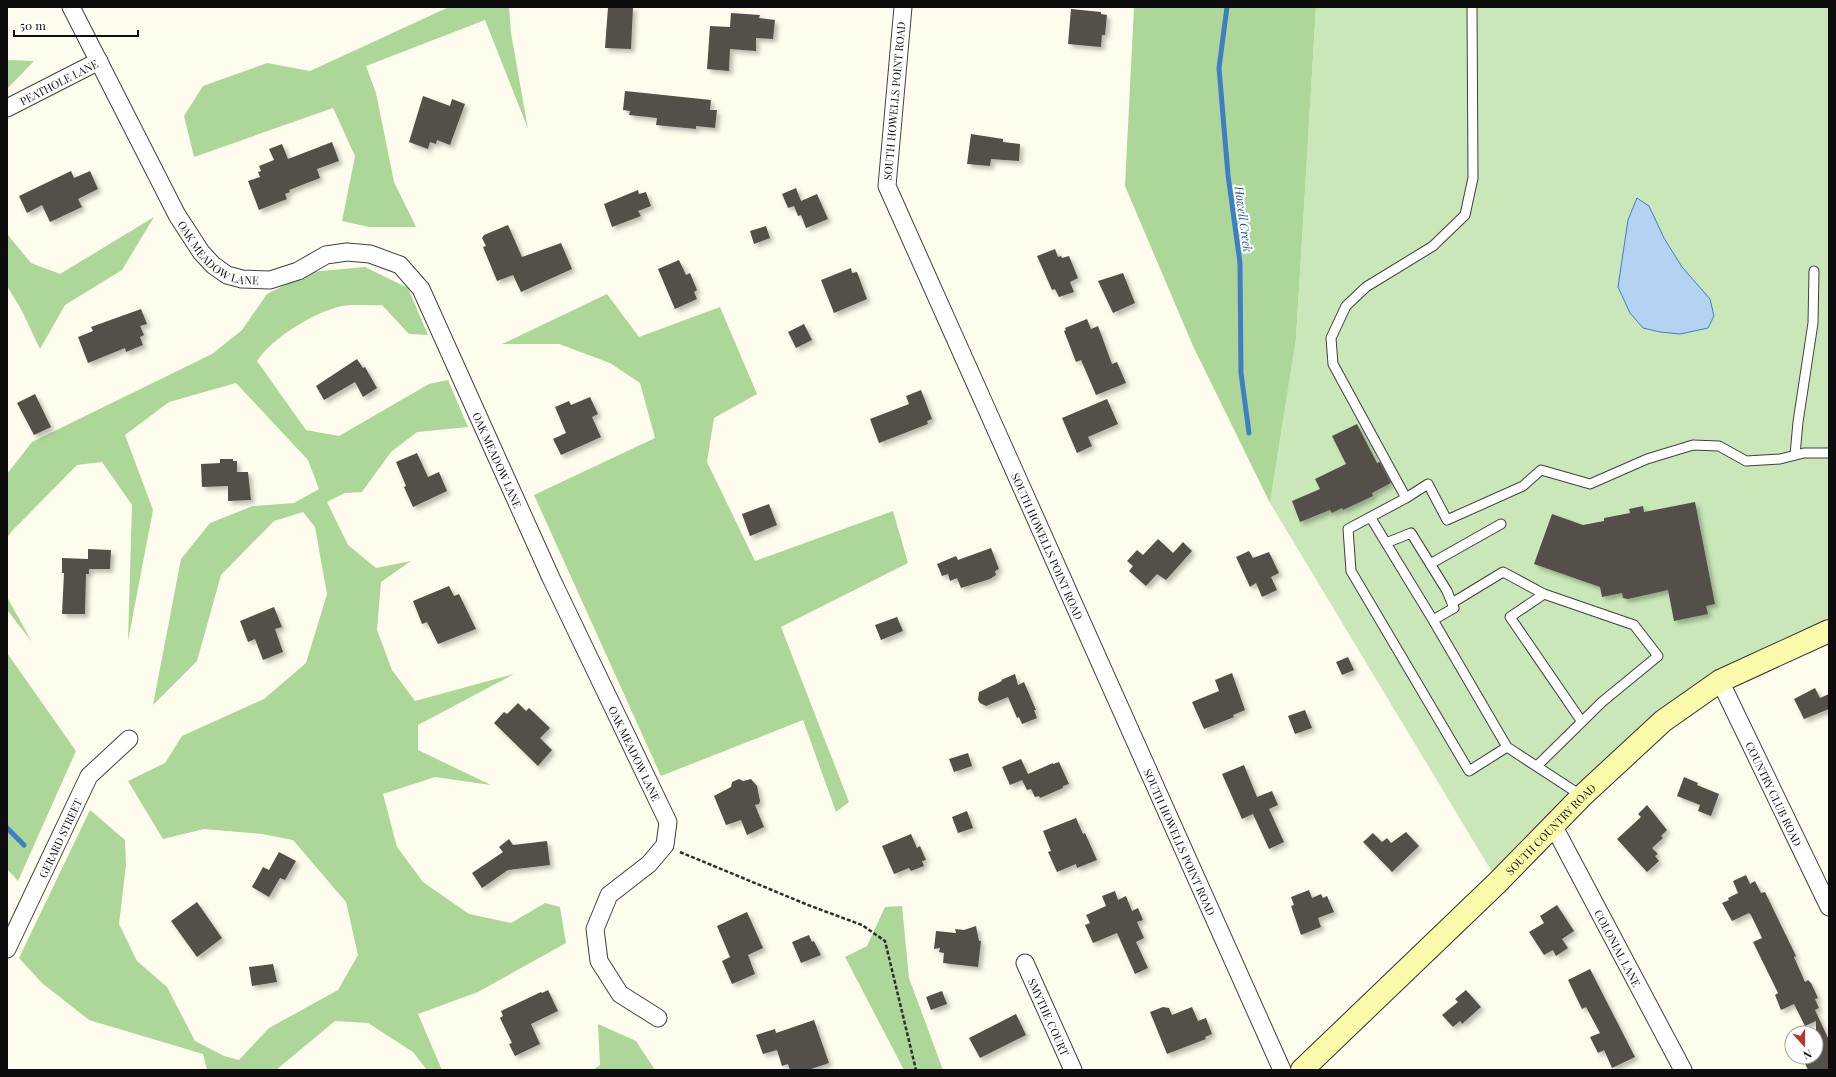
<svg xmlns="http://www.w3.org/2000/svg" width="1836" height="1077" font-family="'Playfair Display',serif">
<defs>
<filter id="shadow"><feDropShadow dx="3.5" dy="3.5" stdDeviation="2" flood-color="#0004"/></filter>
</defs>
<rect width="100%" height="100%" fill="#fefded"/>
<path fill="#cae7b9" d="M1316,7h513v624l-109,50 -222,201 -228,-379 26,-164z"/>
<path fill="#acd799" d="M449,7h60l2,26 17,96 -43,-109 -119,46 10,27 18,89 22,45h-47l-27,-6 13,-65 -22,-48 -139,49 -10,-41 19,-30 64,-23 43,8z
M1134,7h182l-20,332 -26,164 -77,-157 -68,-160z
M7,60l27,1 -27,28z
M154,217l-32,53 -57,35 -25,44 -19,-40 -14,-23v-52l24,29 29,11z
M365,267l43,21 20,47 -19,-1 -27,-29c-13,1 -28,-1 -40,1 -28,6 -70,32 -85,55l49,69 33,6 90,-52 19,-4 20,47 -51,5 -26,20 -29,40 -17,1 -18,9 21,43 28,23 35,-7 -30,21 -4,48 15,40 23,31 99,-27 -96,51v25l73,35 -56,-8 -52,17 14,53 26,35 46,32 42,9 34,-20 15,4 6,36 -88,49 -60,22 24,56h-15l-14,-18 -45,-29 -33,-2 -59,49h-69l-4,-16 -114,-34 -47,-37 -23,-25 71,-148 35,30 1,25 -7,59 18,37 30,26 28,54 29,15 15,4 30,-32 69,-38 20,-35 -12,-53 -53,-62 -31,-6 -58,-5 -41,10 -35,-58 37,-18 17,-27 82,-37 42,-36 21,-69 -12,-67 -12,-15 -29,9 -53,54 -24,86 -44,44 28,-146 29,-36 43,-17 41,-3 25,-14 -11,-29 -72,-77 -67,19 -44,33 28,75 -25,131 4,-136 -30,-43 -25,3 -65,66 -5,7v-64l25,-32 180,-88 30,-24 25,-36 44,-22z
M607,294l32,43 81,-30 37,87 -43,24 -7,44 48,99 138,-50 15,52 -127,64 68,175 -13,10 -33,-92 -142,56 -127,-281 121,-57 -15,-55 -30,-20 -51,-19h-57z
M7,597l25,45 -25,-32z
M7,653l69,98 -58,130 -11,-12z
M902,906l7,72 34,92h-39l-59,-113 22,-11 18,-39z
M598,1024l38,17 19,29h-62l7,-5z"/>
<path fill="#b4d3f3" stroke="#3f7ec7" d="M1637,198l12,8 15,32 18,29 28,32 4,17 -6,12 -28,6 -20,-2 -17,-4 -13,-15 -12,-26 10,-67z"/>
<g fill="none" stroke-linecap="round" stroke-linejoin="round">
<path stroke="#3f7ec7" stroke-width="5" d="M1227,7l-8,61 9,107 12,88 1,110 8,60
M7,828l17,17"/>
</g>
<path fill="#554f4a" filter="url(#shadow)" d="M608,7h25l-2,42 -26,-1z
M1071,9l30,3v2l6,1 -2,20h-3l-1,12 -33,-3z
M731,13l29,2 -1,3 16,2 -2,19 -17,-1v13l-26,-2 -1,22 -22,-2 3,-43 20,1z
M625,91l86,9 -1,10h7l-2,18 -19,-2v3l-40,-4 1,-7 -28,-3 1,-4 -7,-1z
M423,96l27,10 2,-7 13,5 -15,41 -13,-5 -1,4 -6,-2 -2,7 -19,-7z
M971,134l32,5v3l17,2 -1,17 -28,-2 -1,7 -23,-2z
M332,142l7,19 -22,8 3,9 -31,12 1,2 -5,2 2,5 -28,11 -11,-29 12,-4 -2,-5 3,-1 -2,-5 15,-6 -5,-11 13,-5 6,15z
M71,171l3,7 16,-7 8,18 -20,10 4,8 -32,15 -8,-17 -15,8 -8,-17z
M796,188l5,13 16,-7 11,25 -22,9 -5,-13 -3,1 -4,-10 -6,2 -6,-14z
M638,190l1,4 7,-2 5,14 -13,5 3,5 -29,11 -8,-23z
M508,225l14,32 39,-14 11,26 -51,23 -8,-17 -16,6 -14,-34 3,-1 -4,-8 2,-3z
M766,226l4,12 -16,6 -4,-13z
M1055,249l3,8 3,-1 1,2 7,-2 9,22 -8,4 4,10 -15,5 -4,-8 -3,1 -15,-34z
M679,260l7,15 4,-2 7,17 -3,2 3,7 -22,10 -17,-40z
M851,268l1,5 5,-1 10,27 -33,14 -13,-33z
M1123,273l12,30 -22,10 -15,-32z
M141,309l6,15 -7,2 4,9 -4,2 3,8 -17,7 -1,-4 -37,15 -10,-26 15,-6 -2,-4z
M1087,319l4,10 7,-3 14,38 5,-2 9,21 -30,12 -15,-35 -5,2 -12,-31 2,-1 -1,-2z
M804,324l8,16 -16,8 -8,-16z
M357,359l6,9 2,-1 12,21 -14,9 -8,-15 -31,18 -8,-14z
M921,390l11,29 -5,2 1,3 -49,19 -9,-24 39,-15 -3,-8z
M35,394l16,33 -17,8 -17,-32z
M590,397l8,17 -6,3 9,20 -40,18 -8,-16 13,-6 -11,-26 14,-6 2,4z
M1107,399l11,25 -30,13 4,9 -15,7 -15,-35z
M1357,424l20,39 3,-1 11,21 -19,10 1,3 -30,14 -1,-2 -10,5 -2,-3 -30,12 -8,-21 28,-12 -5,-10 31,-15 -14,-28z
M417,453l11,24 11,-5 8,19 -34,16 -9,-20 2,-1 -10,-24z
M220,459h13v2h4v11h11l3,28 -23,1v-15l-26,1 -1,-23 19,-1z
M1695,502l20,102 -9,2 2,8 -34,7 -6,-31 -40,9 -5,-1 -1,-5 -20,4 -2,-10 -66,-23 18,-50 31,11 21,-4v-3l26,-5 -1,-4 14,-3 1,6z
M769,504l8,21 -27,11 -8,-22z
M1158,539l15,14 10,-11 9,9 -26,29 -9,-6 -11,12 -17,-15 4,-5 -6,-5 10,-11 6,5z
M991,548l8,21 -4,2 1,4 -6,4 -29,9 -4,-10 -7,3 -2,-7 -6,2 -5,-12 19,-8 2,4z
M88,549l23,1 -1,19h-21v5h-3l-1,40h-23l2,-41h-2v-15l26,1z
M1249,551l4,7 16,-6 10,21 -8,4 6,13 -15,7 -6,-14 -6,4 -14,-30z
M449,586l5,10 5,-2 17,35 -38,15 -11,-22 -5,2 -9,-23z
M274,607l8,20 -7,2 8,23 -20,8 -8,-21 -7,3 -8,-21z
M897,617l6,14 -22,9 -6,-15z
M1348,657l6,13 -12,5 -6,-13z
M1232,673l13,37 -12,5 1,2 -30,12 -12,-27 27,-11 -4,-11z
M1015,674l3,11 6,-3 12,28h-2l3,8 -15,6 -3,-7 -2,1 -9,-21 -22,9 -6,-3 -2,-3 1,-8 23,-11 -1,-1z
M1815,688l5,10 9,-4v15l-25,10 -10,-20z
M518,703l8,8 3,-3 21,20 -10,10 12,12 -14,16 -44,-43 10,-11 3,2z
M1305,710l7,18 -17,6 -7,-18z
M968,753l4,13 -18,6 -5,-13z
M1021,759l7,15 25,-11v1l6,-2 10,22 -6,2v2l-23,10 -1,-2 -4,1 -4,-8 -4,1 -5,-10 -12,5 -8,-18z
M1244,765l13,32 15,-6 6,14 -9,4 15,33 -15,7 -16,-35 -11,5 -20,-45z
M1684,777l14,6 -1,2 22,9 -8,22 -13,-5 2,-6 -23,-9z
M739,779l4,2 8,-2 6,7 3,15 -1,3 -4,1 9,22 -17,8 -6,-15 -15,5 -12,-29 17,-9 1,-5z
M1647,805l20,25 -6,6 2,2 -11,10 6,6 -3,2 4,5 -12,11 -30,-33 24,-22 -3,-3z
M967,811l6,17 -15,5 -6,-16z
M1076,818l7,16 2,-1 12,27 -20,8 -1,-4 -19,8 -9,-20 3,-1 -8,-20z
M1406,832l13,14 -27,26 -29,-30 10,-9 9,9 5,-4 4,5z
M911,834l6,14 3,-2 6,14 -4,1 2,5 -13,5 -2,-3 -15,6 -12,-28z
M509,839l4,6 34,-4 3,24 -42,5 -26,18 -10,-15 31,-21 -4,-5z
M279,852l17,9 -11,19 -5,-2 -11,19 -17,-10 11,-20 6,3z
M1746,875l4,9 5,-3 6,12 4,-1 31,64 -2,1 11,25 3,-2 3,3 7,15 -3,1 4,9 -4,2 14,30v30h-21l-6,-13h14v-36l-11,5 -11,-22 -13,6 -6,-15 3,-2 -25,-51 9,-4 -11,-23 -2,-2 -17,8 -10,-18 7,-3 -1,-2 10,-5 -5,-12z
M1309,890l3,8 9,-4 2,4 4,-2 7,16 -16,6 3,9 -20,8 -10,-29 3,-1 -3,-8z
M1115,891l3,9 8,-4 6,15 6,-3 5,12 -6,2 7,16 -8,4 12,26 -13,6 -18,-41 -24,10 -8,-18 5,-2 -4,-8 20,-9 -4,-10z
M197,902l25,36 -25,19 -26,-36z
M1557,905l17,26 -12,8 6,9 -12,8 -3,-6 -9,5 -15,-23 15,-9 -4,-7z
M747,912l16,36 -15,7 7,19 -23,10 -10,-23 8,-4 -13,-31z
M976,926l3,15h2l-3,26 -35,-4 1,-10 -5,-1 1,-4 -6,1 2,-18 20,2 -1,-4 9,1z
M809,935l3,7 2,-1 7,14 -20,8 -9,-21z
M273,964l4,18 -25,4 -3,-19z
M1590,969l45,88 -23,11 -8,-18 -6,3 -8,-16 10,-4 -14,-26 -4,2 -14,-29z
M548,990l10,21 -27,13 9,20 -25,12 -6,-12 3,-1 -12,-25 3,-2 -2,-5 40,-19 1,1z
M1466,990l15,17 -19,17 -2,-3 -7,6 -11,-12 16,-13 -3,-3z
M942,991l5,13 -16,6 -5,-13z
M1163,1007l6,1 3,7 20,-8 6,14 8,-3 6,16 -7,3 1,2 -39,15 -17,-42z
M1016,1014l10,21 -46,23 -11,-20z
M814,1020l15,43 -21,7h-18l-2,-6 -6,2 -5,-16 -14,4 -7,-19 19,-6 1,4z"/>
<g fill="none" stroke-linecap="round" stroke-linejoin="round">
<defs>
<path id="lane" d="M1472,7l1,171 -8,37 -32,31 -67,41 -20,19 -15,32 2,26 73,134 -58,31 3,42 118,200 38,-24
M1795,455l3,-33 15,-99 1,-52
M1406,498l22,-14 19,36 76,-34 18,-16 49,14 57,-25 46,-14 26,1 27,15 34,-2 24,-6h25
M1371,518l15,25 25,-10 36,58 7,17 -21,12 74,127 75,49
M1386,543l47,77
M1430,564l71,-40
M1452,603l51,-31 41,22
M1537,766l65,-64 56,-46 -24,-31 -90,-31 -34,23 72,105"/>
<g id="street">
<path id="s1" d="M71,7l106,208 24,37 12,13 14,10 15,4 28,1 28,-9 28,-16 21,-3 23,2 30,11 21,24 130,289 117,244 -3,23 -16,19 -40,31 -14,34 4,32 21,33 38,24"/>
<path id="s2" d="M903,7l-16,179 395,884"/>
<path id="s3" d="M7,108l92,-47"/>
<path id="s4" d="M1720,681l109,226"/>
<path id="s5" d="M1553,825l130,245"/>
<path id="s6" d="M7,949l82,-173 40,-37"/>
<path id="s7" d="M1025,963l48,107"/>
</g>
<g id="secondary">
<path id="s8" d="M1302,1070l196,-188 84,-86 81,-75 57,-40 109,-50"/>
</g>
</defs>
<use href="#lane" stroke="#404040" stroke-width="11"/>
<use href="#street" stroke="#404040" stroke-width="19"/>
<use href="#secondary" stroke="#2f2f2f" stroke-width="24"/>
<path stroke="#2f2f2f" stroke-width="2.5" stroke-dasharray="4 2" stroke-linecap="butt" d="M680,852l128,53 54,20 23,16 31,129"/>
<use href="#lane" stroke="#fff" stroke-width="9"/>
<use href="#street" stroke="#fff" stroke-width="17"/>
<use href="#secondary" stroke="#f9fbab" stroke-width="22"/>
</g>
<g text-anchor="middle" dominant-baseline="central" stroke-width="4" stroke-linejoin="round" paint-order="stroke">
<g font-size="11" fill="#0d0d0d" stroke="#fff">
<text stroke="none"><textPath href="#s3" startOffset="58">PEATHOLE LANE</textPath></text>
<text transform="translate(894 101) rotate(-85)">SOUTH HOWELLS POINT ROAD</text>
<text stroke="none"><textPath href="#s1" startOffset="293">OAK MEADOW LANE</textPath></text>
<text stroke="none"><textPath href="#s1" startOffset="713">OAK MEADOW LANE</textPath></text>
<text stroke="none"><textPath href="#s2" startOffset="574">SOUTH HOWELLS POINT ROAD</textPath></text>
<text stroke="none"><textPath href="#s1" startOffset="1037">OAK MEADOW LANE</textPath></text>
<text stroke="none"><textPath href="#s4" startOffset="125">COUNTRY CLUB ROAD</textPath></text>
<text stroke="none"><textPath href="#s8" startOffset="346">SOUTH COUNTRY ROAD</textPath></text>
<text stroke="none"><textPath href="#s6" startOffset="123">GERARD STREET</textPath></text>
<text stroke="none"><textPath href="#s2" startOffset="898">SOUTH HOWELLS POINT ROAD</textPath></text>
<text stroke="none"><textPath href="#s5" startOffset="139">COLONIAL LANE</textPath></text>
<text stroke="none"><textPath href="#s7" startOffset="59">SMYTHE COURT</textPath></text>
</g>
<g font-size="12" font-style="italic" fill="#1c5298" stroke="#fff">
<text transform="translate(1244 219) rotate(82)">Howell Creek</text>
</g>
</g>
<rect width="1836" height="1077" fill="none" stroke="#0d0d0d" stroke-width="16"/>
<g transform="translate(1804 1045) rotate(159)"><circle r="19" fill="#ffffff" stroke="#9e9e9e"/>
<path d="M0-3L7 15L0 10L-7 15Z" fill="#b6372b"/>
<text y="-6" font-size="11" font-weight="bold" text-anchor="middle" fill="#0d0d0d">N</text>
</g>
<path d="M14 30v6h124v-6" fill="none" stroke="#0d0d0d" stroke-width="2"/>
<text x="20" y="30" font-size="12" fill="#0d0d0d" stroke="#ffffff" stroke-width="3" paint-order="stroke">50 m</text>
</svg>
